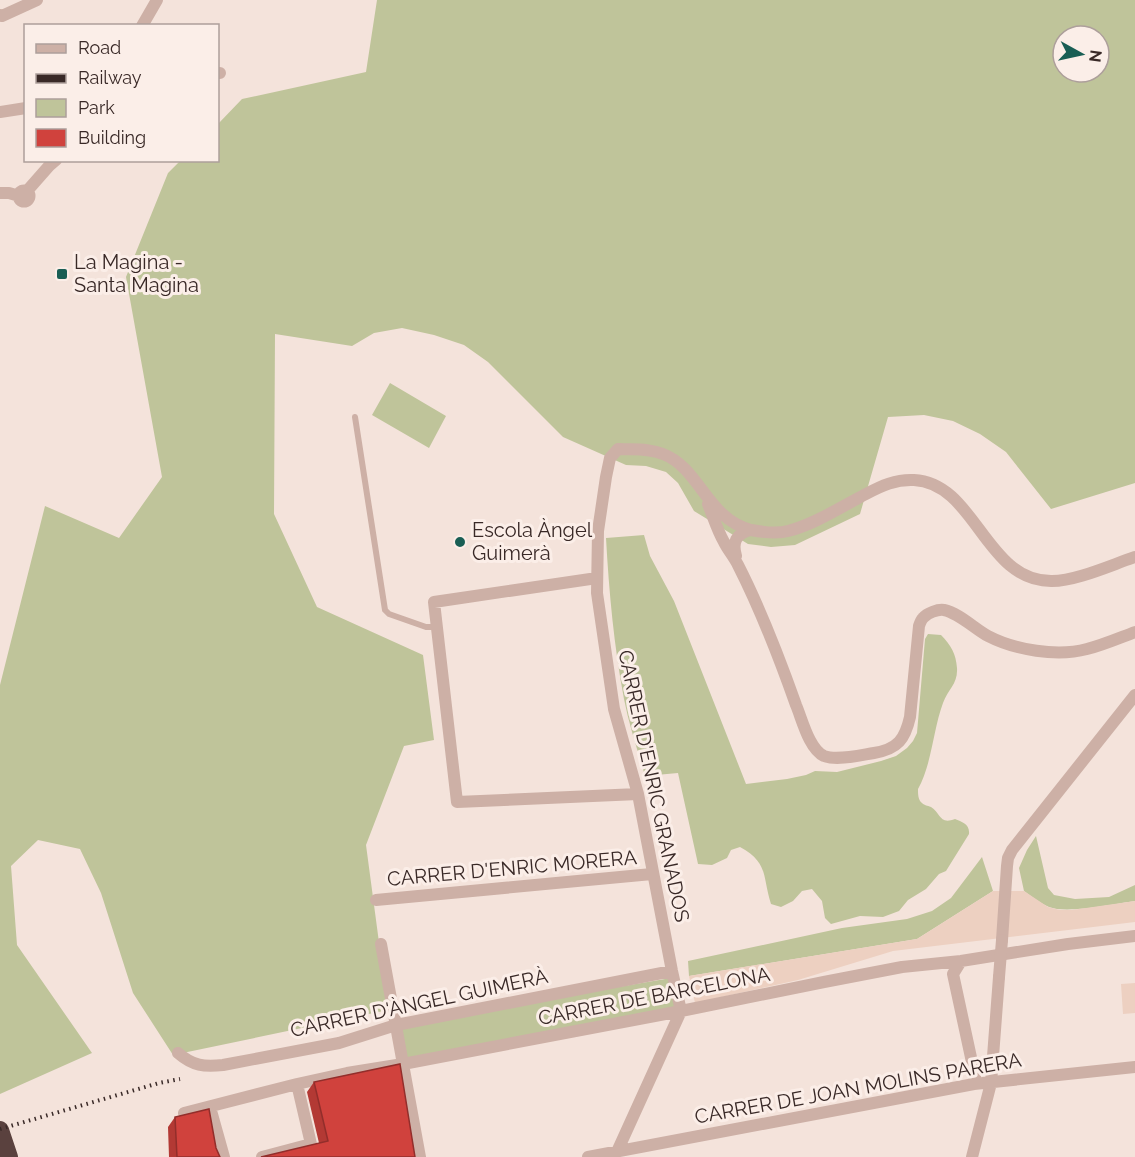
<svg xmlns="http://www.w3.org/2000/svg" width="1135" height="1157" font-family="Raleway,sans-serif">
<rect width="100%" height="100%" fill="#f4e3db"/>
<path fill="#bfc49a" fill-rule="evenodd" d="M377,0h758v483l-84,26 -45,-57 -26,-18 -27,-13 -29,-6 -36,2 -28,97 -65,31 -24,2 -23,-3 -54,-33 -16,-28 -12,-11 -20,-6 -20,-1 -63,-28 -75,-75 -24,-17 -30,-10 -32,-7 -28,5 -22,13 -77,-12 -1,180 43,93 106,48 11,85 -30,6 -38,99 22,165 -215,45 -40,-62 -32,-100 -21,-44 -42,-9 -27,26 6,79 75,108 -92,41v-409l45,-179 74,32 43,-61 -36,-200 42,-104 12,-12 38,-1v-36l24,-25 124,-27zM1063,36h36v36h-36z
M390,383l56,33 -17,32 -57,-33z
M644,535l6,21 24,45 72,183 41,-5 19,-4 9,-4 22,1 44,-11 15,-5 11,-8 6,-7 4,-8 8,-94 3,-5 13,1c10,10 15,19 16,33 1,16 -9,21 -14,35 -10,27 -11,61 -25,86 0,5 0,11 4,14 3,3 5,2 9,4 10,6 8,18 24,12 7,3 15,5 14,15l-23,37 -7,3 -13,15 -18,11 -9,11 -16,6 -23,-1 -29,8 -6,-6 -3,-17 -10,-12 -10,2 -9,10 -12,6 -10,-3c-9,-28 -2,-41 -31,-57l-9,3 -4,8 -15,7 -14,-1 -20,-91 -33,3c-7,-25 -16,-51 -21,-77 -10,-53 -15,-107 -18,-161z
M1036,836l12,52 6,7 21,4 34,-2 26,-12v16c-21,3 -68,13 -86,6 -9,-4 -17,-10 -25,-16l-5,-23 8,-18z
M982,857l11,34 -76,48 -228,37 -1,-15 154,-33 65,-9 25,-8 19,-13z
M671,978l7,31 -275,55 -7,-39z"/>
<path fill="#edd0c1" d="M993,891h31l24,16 12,3h12l63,-9v21l-242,29 -95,29 -103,23 -6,-27 228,-37z
M1135,983v30l-12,1 -2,-30z"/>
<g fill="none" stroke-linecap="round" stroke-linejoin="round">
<path stroke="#cdb0a6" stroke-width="6" d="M355,417l30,193 4,4 37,13h10"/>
<path stroke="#cdb0a6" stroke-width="12" d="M0,15l2,1 35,-16
M142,26l15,-26
M218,73h2
M0,112l26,-4
M18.5 196a5.5 5.5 0 1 1 11 0a5.5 5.5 0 1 1-11 0Z
M27,191l22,-25 7,-6
M0,193h9l10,3
M708,504c5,12 9,26 16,38 4,8 10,15 14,23 23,45 41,92 58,140 6,14 13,44 28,51 13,5 37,-1 50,-3 24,-4 31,-14 36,-36l9,-91c1,-3 2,-6 4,-8 4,-5 15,-9 21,-8 15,3 31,19 44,26 27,14 69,21 99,13 16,-4 32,-11 48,-17
M736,556c-4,-14 0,-22 14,-26
M597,578l-163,24 23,200 181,-8
M376,900l276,-26
M1002,940l5,-74 1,-8 4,-8 123,-155
M381,944l39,213
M961,961l-8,13 22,102 -1,8
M681,1011l-9,-40 -34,-177 -24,-85 -17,-116 1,-62 8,-54 4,-19 8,-9c15,1 31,-1 45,5 37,14 44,65 88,76 11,2 26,4 37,1 25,-6 55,-25 78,-37 15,-8 30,-15 48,-14 62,3 71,102 138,101 24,0 59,-16 83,-24
M178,1053c15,13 26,14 45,12l116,-22 57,-18 276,-54
M210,1107l14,50
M184,1113l113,-29 50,-11 56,-9 278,-53 143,-29 78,-15 59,-6 107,-17 67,-8
M616,1154l65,-143
M262,1157l49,-13 -14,-60
M588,1157l386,-73 161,-17
M972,1157l19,-74 8,-106"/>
<path stroke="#5a413e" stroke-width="18" d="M0,1130l9,27"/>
<path stroke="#392927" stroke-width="4" stroke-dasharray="1.5 4.5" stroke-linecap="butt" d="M0,1129l159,-46 21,-4"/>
<path stroke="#cdb0a6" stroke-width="12" d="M999,977l3,-37"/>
</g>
<path fill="#b33934" d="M314,1082l101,75 -96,-14 -12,-51z
M175,1117l41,31 4,9h-51l-1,-30z"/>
<path fill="#d0423d" stroke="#922e2b" stroke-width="1.5" d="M400,1064l15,93h-154l67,-16 -14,-59z
M209,1109l7,39 4,9h-43l-2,-40z"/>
<g fill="#195e54" stroke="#fbeee8" stroke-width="2">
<rect x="56" y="268" width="12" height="12" rx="3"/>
<circle cx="460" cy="542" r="6"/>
</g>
<g text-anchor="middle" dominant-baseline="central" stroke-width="6" stroke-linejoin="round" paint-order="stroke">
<g font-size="20" fill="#392927" stroke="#fbeee8" text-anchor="start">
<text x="74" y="262">La Magina -<tspan x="74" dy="23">Santa Magina</tspan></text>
<text x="472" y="530">Escola Àngel<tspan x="472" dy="23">Guimerà</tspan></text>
</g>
<g font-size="20" fill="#392927" stroke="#fbeee8">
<text transform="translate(654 786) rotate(78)">CARRER D'ENRIC GRANADOS</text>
<text transform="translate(512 868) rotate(-5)">CARRER D'ENRIC MORERA</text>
<text transform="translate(654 996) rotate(-11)">CARRER DE BARCELONA</text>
<text transform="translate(419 1003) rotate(-12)">CARRER D'ÀNGEL GUIMERÀ</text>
<text transform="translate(858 1088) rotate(-10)">CARRER DE JOAN MOLINS PARERA</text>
</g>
</g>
<rect x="24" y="24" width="195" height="138" fill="#fbeee8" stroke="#ad9f9b" stroke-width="1.5"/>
<rect x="36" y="44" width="30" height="9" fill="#cdb0a6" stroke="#ad9f9b" stroke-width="1.5"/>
<text x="78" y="54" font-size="18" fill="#392927">Road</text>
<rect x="36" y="74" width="30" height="9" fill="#392927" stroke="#ad9f9b" stroke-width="1.5"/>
<text x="78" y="84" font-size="18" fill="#392927">Railway</text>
<rect x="36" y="99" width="30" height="18" fill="#bfc49a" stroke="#ad9f9b" stroke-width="1.5"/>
<text x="78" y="114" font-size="18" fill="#392927">Park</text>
<rect x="36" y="129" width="30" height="18" fill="#d0423d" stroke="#ad9f9b" stroke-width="1.5"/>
<text x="78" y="144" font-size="18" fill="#392927">Building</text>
<g transform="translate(1081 54) rotate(98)"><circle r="28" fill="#fbeee8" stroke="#ad9f9b" stroke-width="1.5"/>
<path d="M0-4.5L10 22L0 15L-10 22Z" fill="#195e54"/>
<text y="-9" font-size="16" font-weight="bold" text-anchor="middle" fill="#392927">N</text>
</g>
</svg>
